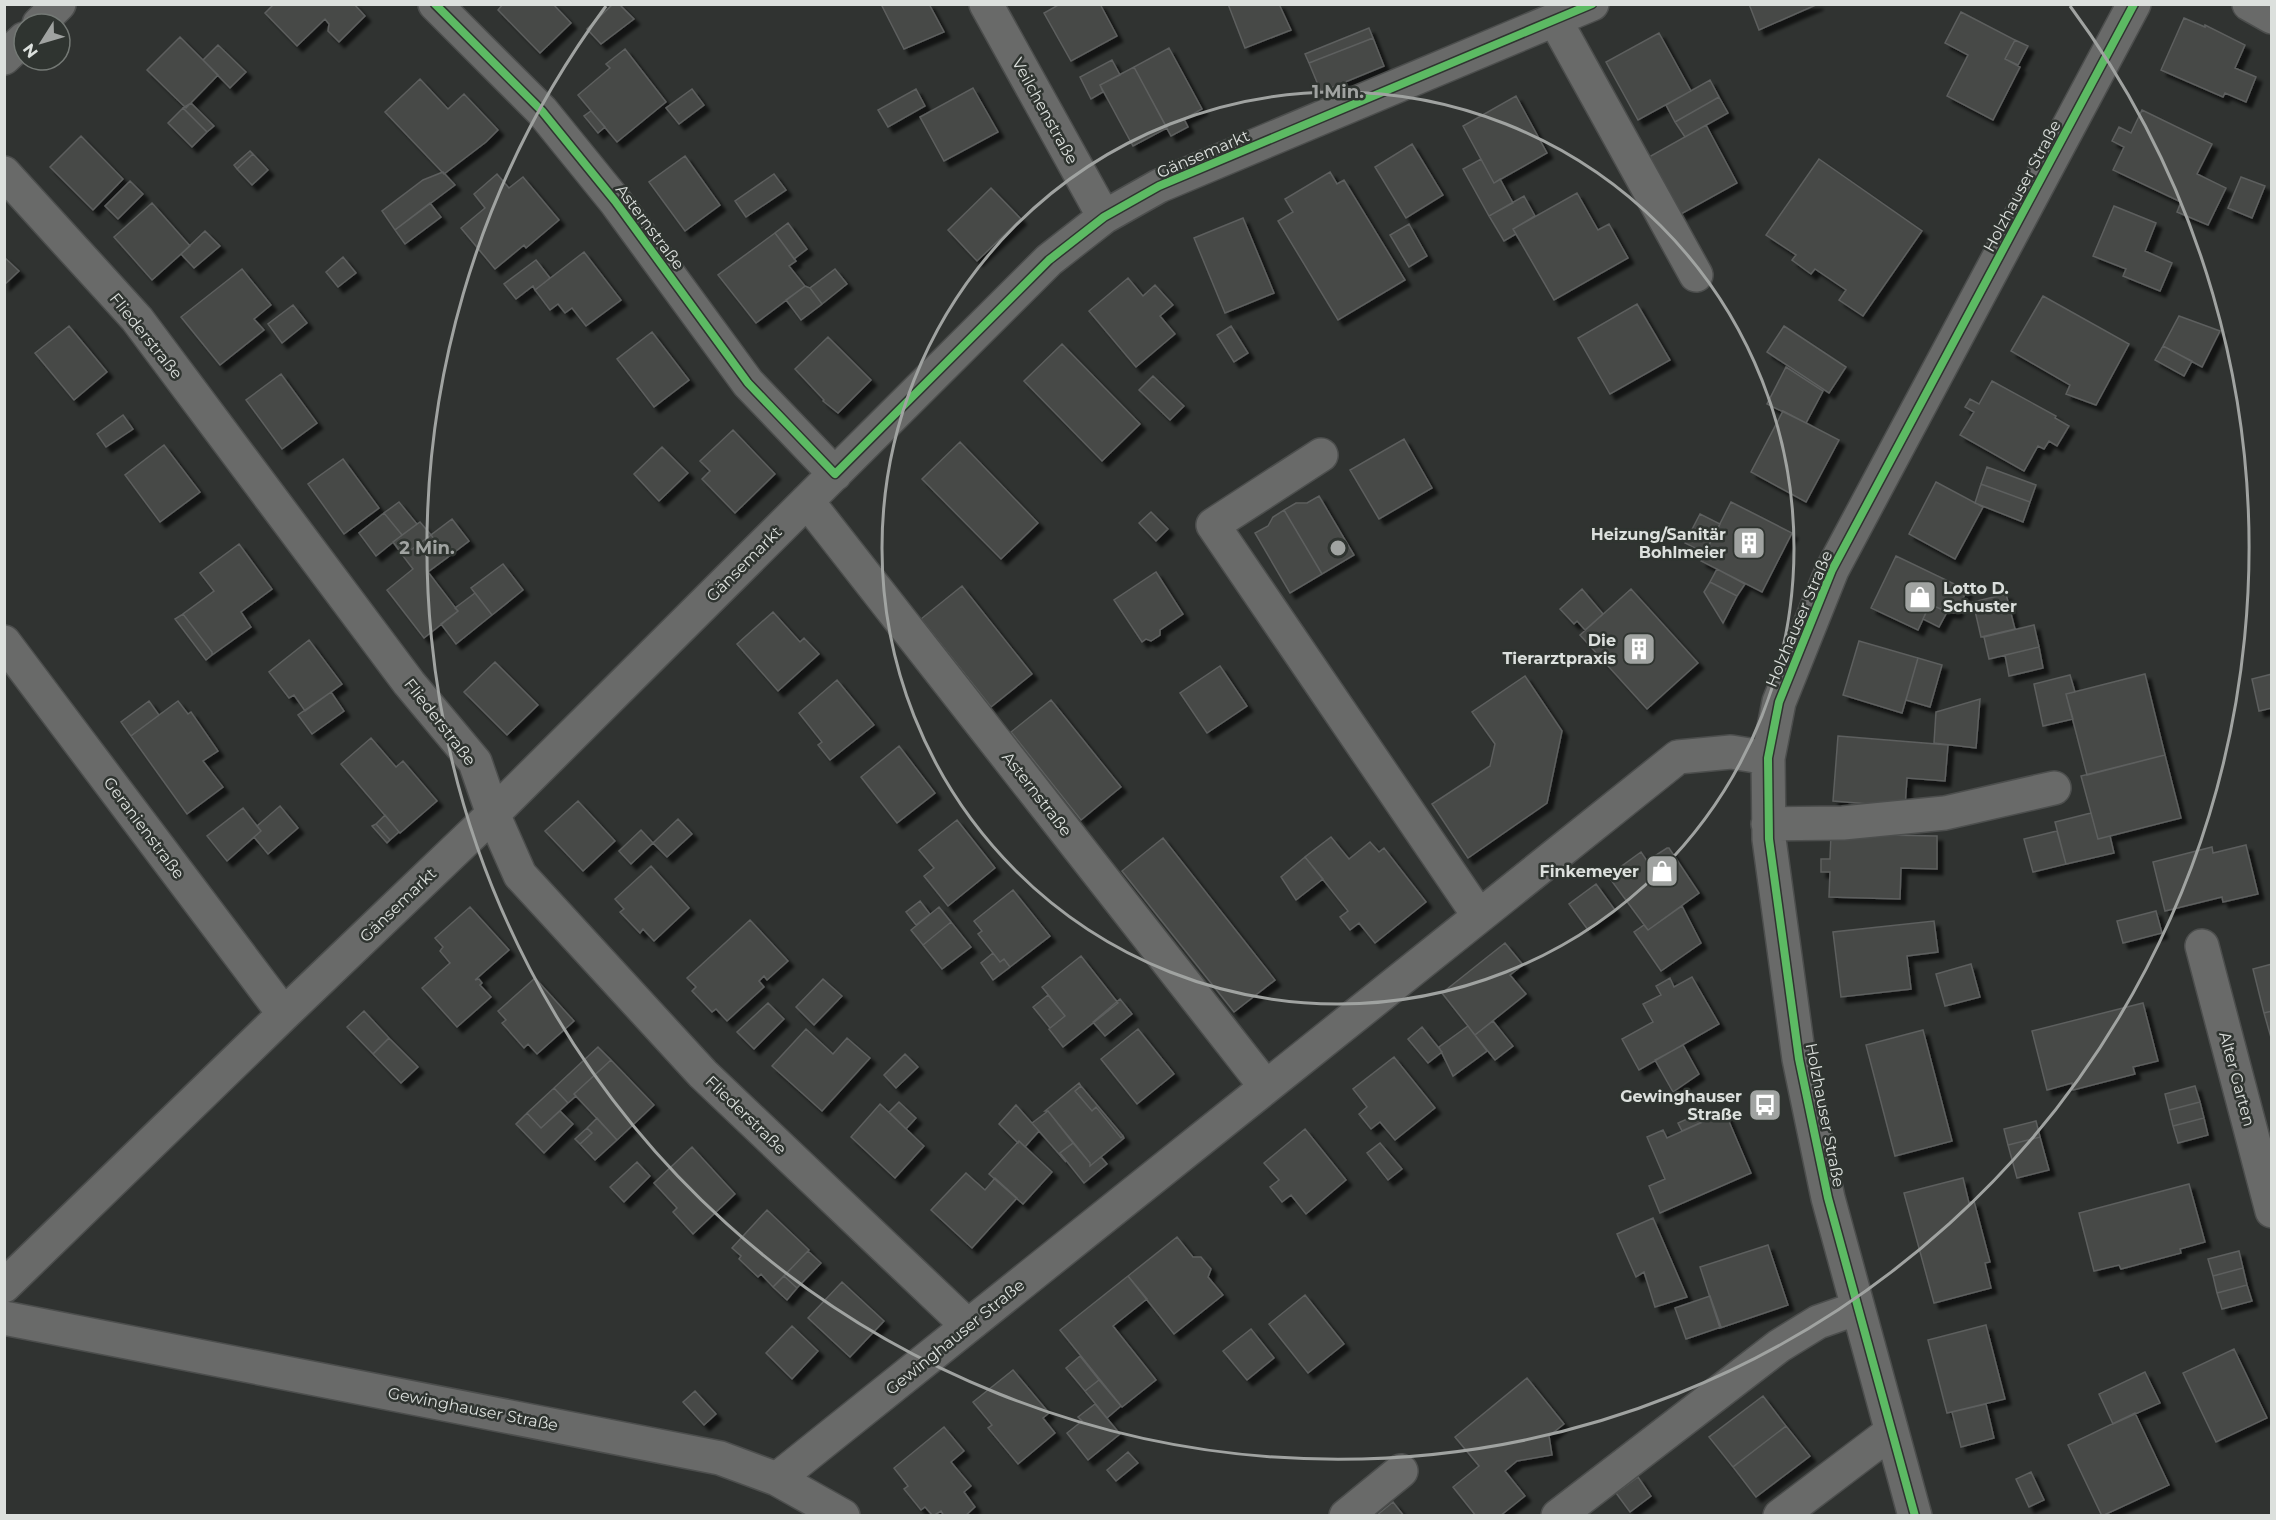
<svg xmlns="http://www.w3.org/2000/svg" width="2276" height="1520" font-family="Montserrat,sans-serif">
<defs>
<filter id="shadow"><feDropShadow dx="5.5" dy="5.5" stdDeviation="1.5" flood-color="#0009"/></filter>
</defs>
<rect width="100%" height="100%" fill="#303331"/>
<path fill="#474947" stroke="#5d5f5e" stroke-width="1.5" filter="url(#shadow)" d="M274,4h80l11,12 -26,26 -11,-11 1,-7 -4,-5 -28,27 -32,-33z
M503,4h50l18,19 -31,30 -42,-43z
M613,4h6l15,15 -33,25 -14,-15z
M881,4h48l15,28 -40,17z
M1100,4l17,32 -46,25 -27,-48 16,-9z
M1228,4h51l12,26 -46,18z
M1749,4h69l-59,26z
M1961,12l54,28 -10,19 15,8 -27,53 -46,-24 21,-41 -23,-12z
M2184,18l21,9v-2l40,20 -10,23 21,9 -10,25 -21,-9 -2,4 -62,-27z
M1369,28l4,10 -64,25 -4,-9z
M1659,33l32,58 -53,29 -32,-58z
M180,37l38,38 -32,33 -39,-38z
M1373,38l11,28 -63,26 -12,-29z
M2015,40l13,6 -10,19 -13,-6z
M218,45l28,27 -16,16 -27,-28z
M1169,48l33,61 -18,10 4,8 -17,9 -37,-69z
M625,49l41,53 -49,40 -39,-47 32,-27 -4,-4z
M1112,60l8,15 -20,10 3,7 -12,7 -11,-22z
M1134,67l33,61 -34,18 -33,-61z
M420,79l28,30 16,-15 34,36 -12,12 -42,32 -59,-62z
M1710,80l9,17 -44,25 -9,-17z
M973,88l25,44 -54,29 -24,-44z
M692,89l12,16 -25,19 -13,-16z
M916,89l9,17 -37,21 -10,-17z
M1516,96l31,57 -53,30 -31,-57z
M1719,97l9,16 -43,24 -10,-15z
M191,103l23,23 -7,6 -24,-24z
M183,108l24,24 -15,15 -24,-24z
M2142,110l70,34 -15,30 29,14 -18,37 -31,-13 4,-10 -68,-32 11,-23 -12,-6 7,-14 12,6z
M591,111l14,16 -7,6 -14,-17z
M1706,125l31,58 -56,31 -32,-57z
M81,136l42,43 -30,31 -43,-43z
M1412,144l31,51 -37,23 -31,-51z
M250,151l3,3 -16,15 -3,-4z
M253,154l15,16 -16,15 -15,-16z
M685,156l35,49 -35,26 -36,-49z
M1481,159l13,24 6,-4 13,24 -24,13 -26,-47z
M1819,159l103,72 -59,85 -24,-16 7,-10 -31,-21 -4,5 -19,-14 4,-5 -30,-20z
M443,172l12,13 -60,45 -13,-19 41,-31z
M1330,172l7,12 7,-4 61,100 -67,40 -60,-99 15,-9 -8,-13z
M497,174l12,14 14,-11 36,43 -33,28 -2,-3 -29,24 -34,-41 24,-20 -11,-14z
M774,174l12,16 -40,27 -11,-16z
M2241,177l24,9 -13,32 -24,-10z
M130,181l13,13 -25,25 -13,-13z
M991,188l30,31 -44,42 -29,-31z
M1577,193l21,37 11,-6 19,34 -74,42 -41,-71z
M1524,196l11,20 -22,13 3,5 -12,7 -15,-25z
M152,203l38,43 -38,34 -38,-43z
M430,203l11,14 -36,27 -10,-14z
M2114,206l42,17 -11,28 27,12 -12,28 -37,-15 3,-7 -33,-13z
M1243,218l31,75 -49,20 -31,-75z
M788,223l19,26 -13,10 -19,-26z
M1409,224l18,32 -18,11 -19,-32z
M205,231l15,15 -26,22 -13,-14z
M775,233l21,28 -7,5 16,20 -49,37 -38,-48z
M584,252l37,48 -35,26 -14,-18 -7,5 -7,-9 -8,6 -15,-20z
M4,257l15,14 -15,14z
M343,257l13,16 -18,14 -12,-15z
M536,260l14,18 -15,12 -2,-4 -17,13 -12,-15z
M242,269l29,36 -17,14 10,11 -44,35 -39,-48z
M835,269l12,15 -25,20 -12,-16z
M1128,278l15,18 12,-11 18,20 -13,11 15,18 -39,33 -47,-56z
M805,286l5,2 12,16 -21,16 -15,-20z
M2043,296l86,48 -33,61 -30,-11 4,-9 -59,-34z
M1637,304l33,56 -60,34 -32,-56z
M293,305l14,18 -25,20 -14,-19z
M2179,316l41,15 -18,36 -39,-21z
M69,326l38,46 -33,28 -39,-47z
M1231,326l17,27 -14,9 -17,-27z
M1784,326l62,41 -17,26 -62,-41z
M652,332l37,48 -35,27 -37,-48z
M828,337l43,43 -33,33 -15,-12 1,-1 -29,-31z
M1062,344l78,80 -38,37 -78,-80z
M2163,346l29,15 -8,15 -29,-16z
M1786,367l37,24 -17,32 -39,-19z
M281,374l36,49 -35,26 -36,-49z
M1153,376l31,30 -14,14 -31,-30z
M1992,381l64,35 -1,2 14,8 -12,20 -8,-5 -5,8 -6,-3 -14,25 -64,-36 14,-23 -9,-5 5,-8 9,5z
M1783,411l56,29 -33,62 -55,-30z
M123,415l10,14 -27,18 -9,-13z
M733,430l42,44 -40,39 -33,-34 8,-8 -10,-10z
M1404,439l28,49 -53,31 -29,-49z
M960,442l78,81 -37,36 -79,-80z
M164,445l36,47 -40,30 -35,-47z
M662,447l26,26 -29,28 -25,-27z
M343,459l36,49 -35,26 -36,-50z
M1987,467l49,18 -6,17 -49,-18z
M1936,482l47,25 -28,52 -46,-25z
M1981,484l49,18 -7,20 -48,-19z
M1319,496l35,59 -32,19 -38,-64 12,-7h11z
M399,502l18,22 -15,11 -18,-22z
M1731,502l61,31 -30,59 -61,-31z
M1284,510l38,64 -32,19 -35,-60 13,-7 5,-9z
M1151,512l17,17 -12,12 -17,-18z
M384,513l18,22 -26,21 -17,-23z
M1700,514l20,10 -15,29 -20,-10z
M452,519l17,22 -21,16 -17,-22z
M420,522l11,13 -28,21 -10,-14z
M431,535l17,22 -20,15 30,39 -34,27 -37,-48 26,-21 -10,-13z
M239,544l33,45 -31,23 10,15 -39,28v-3l-29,-38 31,-23 -14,-18z
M1896,556l71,34 -11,23 -9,-1 -17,-8 -12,26 -47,-22z
M503,564l20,26 -31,25 -21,-27z
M1717,569l28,15 -8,12 -27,-14z
M1156,572l27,42 -23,16v5l-9,6 -5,-2 -4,3 -28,-42z
M1710,582l27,14 -14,27 -19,-31z
M962,586l70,88 -41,33 -70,-88z
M1582,589l21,25 -18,16 -8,-9 -3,3 -14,-15z
M1631,589l67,74 -51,46 -67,-74z
M475,593l17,22 -36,29 -15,-20 17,-13 -3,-3z
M2006,594l9,35 -34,8 -8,-35z
M1930,604l17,8 -8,15 -16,-8z
M773,612l27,30 4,-4 15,16 -41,37 -41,-47z
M183,614l29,38v3l-6,5 -31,-41z
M2034,625l5,22 -50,12 -5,-22z
M309,640l33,44 -37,27 -11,-16 -5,3 -20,-26z
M1859,641l59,17 -16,55 -59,-18z
M2039,647l4,21 -34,8 -4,-21z
M1918,658l24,7 -12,42 -24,-7z
M495,662l43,43 -31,30 -43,-43z
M1220,666l27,40 -40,27 -27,-40z
M2145,674l20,81 -78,20 -21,-81z
M2272,674v34l-13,3 -7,-32z
M2070,675l5,17 -9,2 7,25 -30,7 -9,-42z
M1525,676l37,55 -15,72 -79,55 -36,-54 58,-38 5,-22 -23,-32z
M837,680l37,45 -44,35 -12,-15 4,-3 -23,-29z
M331,692l13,19 -32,23 -14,-19z
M1980,699l-4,49 -42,-5 2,-31z
M1051,700l70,87 -40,33 -70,-88z
M149,701l10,14 -28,21 -10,-14z
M178,701l10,13 3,-2 27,39 -15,10 20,26 -36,27 -56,-78z
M1838,736l110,9 -3,36 -38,-3 -2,29 -72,-6z
M371,738l25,29 7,-6 34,40 -37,32 -59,-69z
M899,746l36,47 -38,30 -36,-46z
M2165,755l16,63 -83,21 -17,-63z
M578,801l37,40 -32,30 -38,-40z
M280,806l18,22 -30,26 -14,-17 7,-6 -4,-5z
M243,808l18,23 -34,30 -20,-25z
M2091,813l7,26 12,-3 4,17 -48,11 -11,-42z
M385,815l14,17 -9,8 -14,-16z
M678,819l14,15 -25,23 -14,-14z
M957,820l38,48 -47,38 -24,-30 10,-8 -15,-18z
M376,824l14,16 -3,3 -15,-17z
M641,830l12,13 -22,21 -12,-13z
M2057,831l9,33 -33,8 -9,-33z
M1831,834l106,2v33l-36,-1 -1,31 -71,-2 1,-25h-9v-13h9z
M1331,837l18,22 21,-17 9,10 5,-4 42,54 -51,41 -16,-20 -9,7 -10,-13 8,-6 -43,-54z
M1163,838l112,142 -41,32 -112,-141z
M2246,845l12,49 -35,8 -1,-5 -57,14 -12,-49 59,-15 1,6z
M1667,848h2l30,45 -51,37 -40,-54 33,-24 6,9z
M1305,857l18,22 -27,21 -15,-23z
M651,866l38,42 -35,33 -11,-12 -3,4 -20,-21 4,-3 -9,-10z
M1596,884l19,26 -27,20 -19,-26z
M1013,890l37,46 -40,31 -6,-8 -4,3 -22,-28 4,-3 -8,-10z
M920,901l10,13 -14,11 -10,-13z
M1682,906l19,37 -40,28 -27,-39 10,-7 4,5z
M470,907l39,43 -34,30 4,-1 3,4 -2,2 11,12 -34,30 -35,-39 28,-25 -10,-12 3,-4 -8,-9z
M939,907l12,15 -28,23 -12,-15z
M2156,911l6,22 -39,10 -6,-22z
M750,920l38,41 -21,19 -3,-4 -5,5 5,6 -37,34 -11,-12 -4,3 -20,-21 4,-4 -9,-9z
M1934,921l4,31 -31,4 4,33 -70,8 -8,-65z
M951,922l20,25 -29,22 -19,-24z
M1505,943l18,22 -13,10 16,19 -51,41 -33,-42z
M993,953l7,9 4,-3 6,8 -17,13 -12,-17z
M1081,956l37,47 -55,44 -14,-18 16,-13 -23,-29z
M1971,964l9,33 -35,9 -9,-32z
M2272,964v47l-8,2 -11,-44z
M1692,977l27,47 -80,46 -17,-31 31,-17 -10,-18 18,-9 -5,-9 14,-8 4,9z
M535,978l39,43 -37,33 -9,-10 -4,4 -22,-25 4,-3 -8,-9z
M823,979l19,17 -28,29 -18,-18z
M1048,995l17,21 -15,12 -17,-21z
M1120,999l12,15 -27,22 -12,-14z
M768,1003l16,16 -30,30 -17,-17z
M2143,1003l15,58 -25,6 2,7 -62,16 -1,-7 -25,7 -15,-59z
M364,1011l25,27 -16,16 -26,-27z
M2272,1011v30l-8,-28z
M1493,1021l20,25 -18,14 -20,-25z
M1468,1026l19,25 -34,25 -14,-29z
M1422,1027l20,25 -14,11 -20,-24z
M806,1029l27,25 14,-16 23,20 -48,53 -50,-45z
M1138,1029l36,45 -37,30 -36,-45z
M1923,1030l29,111 -57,15 -29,-111z
M389,1038l29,29 -17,16 -28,-29z
M1683,1045l16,29 -26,18 -18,-32z
M598,1047l13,13 -37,34 2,2 -8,7 -14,-15z
M905,1054l13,13 -22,21 -12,-13z
M1394,1057l41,51 -40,32 -15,-18 -9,7 -12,-15 8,-7 -14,-18z
M611,1060l43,45 -37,35 -43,-46z
M1079,1083l2,3 -6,5 17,20 4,-4 25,31 2,-2 1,2 -34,28v-3l-42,-52h-3z
M1081,1086l42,50 -2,2 -25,-31 -4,4 -17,-20z
M2195,1086l5,16 -31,8 -4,-16z
M554,1088l14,15 -27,25 -14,-15z
M899,1102l17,16 -10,11 -17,-17z
M2200,1102l4,16 -31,8 -4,-16z
M880,1104l44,42 -29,32 -44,-41z
M1016,1105l23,26 -14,16 -6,-6 -1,2 -19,-19z
M560,1111l13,13 -29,29 -28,-29 11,-11 14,15z
M1048,1111l25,32 -13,10 6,9 -34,-39z
M1725,1112l26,61 -91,40 -11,-27 16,-7 -18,-42 16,-7 4,8z
M1698,1114l4,8 -20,9 -4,-8z
M597,1118l20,22 -22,20 -15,-16 12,-11 -5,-5z
M2204,1118l4,17 -30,8 -5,-17z
M2036,1121l4,16 -32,8 -4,-16z
M587,1128l5,5 -12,11 -5,-5z
M1305,1129l41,51 -40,34 -15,-19 -9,7 -12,-15 9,-7 -15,-17z
M2040,1137l9,33 -32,8 -9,-33z
M1019,1141l33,31 -29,32 -34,-30z
M1073,1143l17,20v3l11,-9 6,7 -23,19 -24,-30z
M1380,1143l22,26 -14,11 -21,-27z
M692,1147l43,47 -42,40 -20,-22 4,-4 -23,-25z
M637,1162l13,14 -26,26 -14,-15z
M966,1173l19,17 10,-12 22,20 -45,50 -41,-38z
M1963,1178l6,25 5,-2 16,61 -5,1 6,25 -57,15 -30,-110z
M2189,1184l16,58 -25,7 1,4 -60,16 -2,-4 -25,6 -15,-58z
M767,1210l42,40 -36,37 -12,-13 -3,3 -19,-18 2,-3 -9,-8z
M1653,1218l34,79 -32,10 -11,-35 -8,5 -19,-43z
M1177,1237l16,20h8l10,12 -3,8 15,18 -49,39 -46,-58z
M1768,1245l20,60 -68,23 -20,-61z
M808,1251l13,12 -24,25 -13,-12z
M2239,1251l4,17 -30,8 -5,-17z
M2243,1268l4,17 -30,8 -4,-17z
M784,1276l13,12 -10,12 -14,-13z
M1128,1276l19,23 -34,27 43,54 -34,27 -62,-77z
M842,1282l42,39 -34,36 -42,-39z
M2247,1285l5,16 -30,8 -5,-16z
M1305,1295l39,49 -36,29 -39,-49z
M1710,1296l11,31 -35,12 -11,-31z
M1986,1325l19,74 -58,14 -19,-73z
M792,1326l26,25 -26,28 -26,-26z
M1251,1329l23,29 -27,22 -24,-29z
M2234,1349l33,69 -51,24 -33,-69z
M1080,1356l19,24 -14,11 -19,-23z
M1013,1370l36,43 -6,5 12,15 -37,31 -30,-36 4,-3 -19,-23z
M2145,1372l15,31 -47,21 -14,-30z
M1527,1378l37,46 -15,12 3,19 -35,6 -12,10 20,25 -25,20h-24l-23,-29 26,-21 -24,-29z
M1099,1380l22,26 -14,12 -22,-27z
M695,1391l21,23 -12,11 -21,-23z
M1763,1396l23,30 -53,41 -24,-30z
M1095,1404l25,30 -32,26 -21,-27 15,-12 -4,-4z
M1986,1404l8,34 -33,9 -9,-35z
M2135,1413l34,72 -67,31 -34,-71z
M1786,1426l24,30 -54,41 -23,-30z
M944,1427l20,24 -13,11 20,24 -7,6 11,15 -10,9h-21l-3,-5 -8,5 -8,-9 -4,3 -17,-21 4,-3 -14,-18z
M1128,1452l10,11 -22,18 -9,-11z
M2031,1472l13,28 -15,7 -13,-28z
M1638,1477l13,19 -21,16 -14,-19z
M1393,1502l11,14h-28z"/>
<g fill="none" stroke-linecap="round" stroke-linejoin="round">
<defs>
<path id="minor" d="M435,4l107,107 73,90 133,182 87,91
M986,4l118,213
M2249,4l23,13
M1555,20l141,255
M39,24l20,-20
M4,58l20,-19
M4,173l133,146 272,364 66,79 18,52 27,61 183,199 265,252
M1321,455l-108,70 266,391
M807,501l459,586
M4,642l280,372
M1768,824l75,-1 102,-10 109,-25
M2202,946l70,265
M4,1286l280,-272 209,-200 556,-554 55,-43 55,-31 433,-182
M4,1318l716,140 57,21 66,37
M777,1479l901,-722 53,-5 37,6
M1346,1516l55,-45
M1558,1516l221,-170 39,-24 40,-14
M1780,1516l111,-84
M1915,1516l-87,-318 -29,-139 -30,-220 -1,-81 11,-56 53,-132 302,-566"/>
</defs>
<use href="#minor" stroke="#4c4e4d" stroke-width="36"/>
<use href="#minor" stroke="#696a69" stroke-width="33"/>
<defs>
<path id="cycleway" d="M435,4l107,107 73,90 133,182 87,91 214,-214 55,-43 55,-31 433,-182
M1915,1516l-87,-318 -29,-139 -30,-220 -1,-81 11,-56 53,-132 302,-566"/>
</defs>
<use href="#cycleway" stroke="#2f3430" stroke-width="11"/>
<use href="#cycleway" stroke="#5cba63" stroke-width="8"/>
</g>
<g fill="none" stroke="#a0a3a1" stroke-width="3">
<circle cx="1338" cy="548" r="456"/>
<path d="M2070 6A911 911 0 1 1 606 6"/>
</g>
<defs>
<symbol id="building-square" viewBox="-11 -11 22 22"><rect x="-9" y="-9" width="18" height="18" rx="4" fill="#a0a3a1" stroke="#2f3430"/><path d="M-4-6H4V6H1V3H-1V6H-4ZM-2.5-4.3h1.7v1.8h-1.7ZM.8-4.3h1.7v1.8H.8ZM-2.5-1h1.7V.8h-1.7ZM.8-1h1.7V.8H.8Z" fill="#fff"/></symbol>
<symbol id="shop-square" viewBox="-11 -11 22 22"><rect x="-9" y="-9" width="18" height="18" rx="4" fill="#a0a3a1" stroke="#2f3430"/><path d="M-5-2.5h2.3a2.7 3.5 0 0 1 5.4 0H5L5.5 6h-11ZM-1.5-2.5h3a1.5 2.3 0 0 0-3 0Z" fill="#fff"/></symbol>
<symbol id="bus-square" viewBox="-11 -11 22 22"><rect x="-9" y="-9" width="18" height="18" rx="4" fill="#a0a3a1" stroke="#2f3430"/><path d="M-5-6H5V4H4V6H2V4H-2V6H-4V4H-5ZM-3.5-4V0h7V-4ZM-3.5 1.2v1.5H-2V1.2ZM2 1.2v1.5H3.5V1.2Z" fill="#fff"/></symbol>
</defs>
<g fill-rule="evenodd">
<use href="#building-square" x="1730" y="524" width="38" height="38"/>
<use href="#shop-square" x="1901" y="578" width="38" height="38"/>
<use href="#building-square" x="1620" y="630" width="38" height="38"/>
<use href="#shop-square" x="1643" y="852" width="38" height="38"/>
<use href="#bus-square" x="1746" y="1086" width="38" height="38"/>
</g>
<g text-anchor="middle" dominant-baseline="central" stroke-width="5" stroke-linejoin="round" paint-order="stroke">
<g font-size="16" fill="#dce0dd" stroke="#2f3430">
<text transform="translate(1045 111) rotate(61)">Veilchenstraße</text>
<text transform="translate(1203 154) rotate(-23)">Gänsemarkt</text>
<text transform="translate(2022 186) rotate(-62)">Holzhauser Straße</text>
<text transform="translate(650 227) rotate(53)">Asternstraße</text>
<text transform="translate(146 336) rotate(51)">Fliederstraße</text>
<text transform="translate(744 564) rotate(-45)">Gänsemarkt</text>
<text transform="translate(1799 619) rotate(-67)">Holzhauser Straße</text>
<text transform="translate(440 722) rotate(52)">Fliederstraße</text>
<text transform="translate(1037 794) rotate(52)">Asternstraße</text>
<text transform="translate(144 828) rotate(53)">Geranienstraße</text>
<text transform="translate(398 905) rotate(-44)">Gänsemarkt</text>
<text transform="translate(2237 1079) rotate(75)">Alter Garten</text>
<text transform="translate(746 1115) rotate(44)">Fliederstraße</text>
<text transform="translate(1825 1115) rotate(79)">Holzhauser Straße</text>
<text transform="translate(955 1337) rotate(-39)">Gewinghauser Straße</text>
<text transform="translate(473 1409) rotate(11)">Gewinghauser Straße</text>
</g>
<g font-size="16" font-weight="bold" fill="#dce0dd" stroke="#2f3430" text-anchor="end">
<text x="1726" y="534">Heizung/Sanitär<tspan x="1726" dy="18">Bohlmeier</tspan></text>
<text x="1943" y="588" text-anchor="start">Lotto D.<tspan x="1943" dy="18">Schuster</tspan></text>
<text x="1616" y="640">Die<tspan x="1616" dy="18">Tierarztpraxis</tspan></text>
<text x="1639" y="871">Finkemeyer</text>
<text x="1742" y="1096">Gewinghauser<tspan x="1742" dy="18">Straße</tspan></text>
</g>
</g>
<circle cx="1338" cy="548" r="9" fill="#a0a3a1" stroke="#2f3430" stroke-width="3"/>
<g font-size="18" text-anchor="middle" font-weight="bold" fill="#a0a3a1" stroke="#2f3430" stroke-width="5" stroke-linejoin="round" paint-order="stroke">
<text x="1338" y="98">1 Min.</text>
<text x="427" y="554">2 Min.</text>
</g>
<rect width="2276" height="1520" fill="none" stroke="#dce0dd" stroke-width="12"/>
<g transform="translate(42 42) rotate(233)"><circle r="28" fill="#2f3430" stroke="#747975" stroke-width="1.5"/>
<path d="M0-4.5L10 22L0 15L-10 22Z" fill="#a0a3a1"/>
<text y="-9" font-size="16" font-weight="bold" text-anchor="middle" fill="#dce0dd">N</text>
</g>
</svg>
